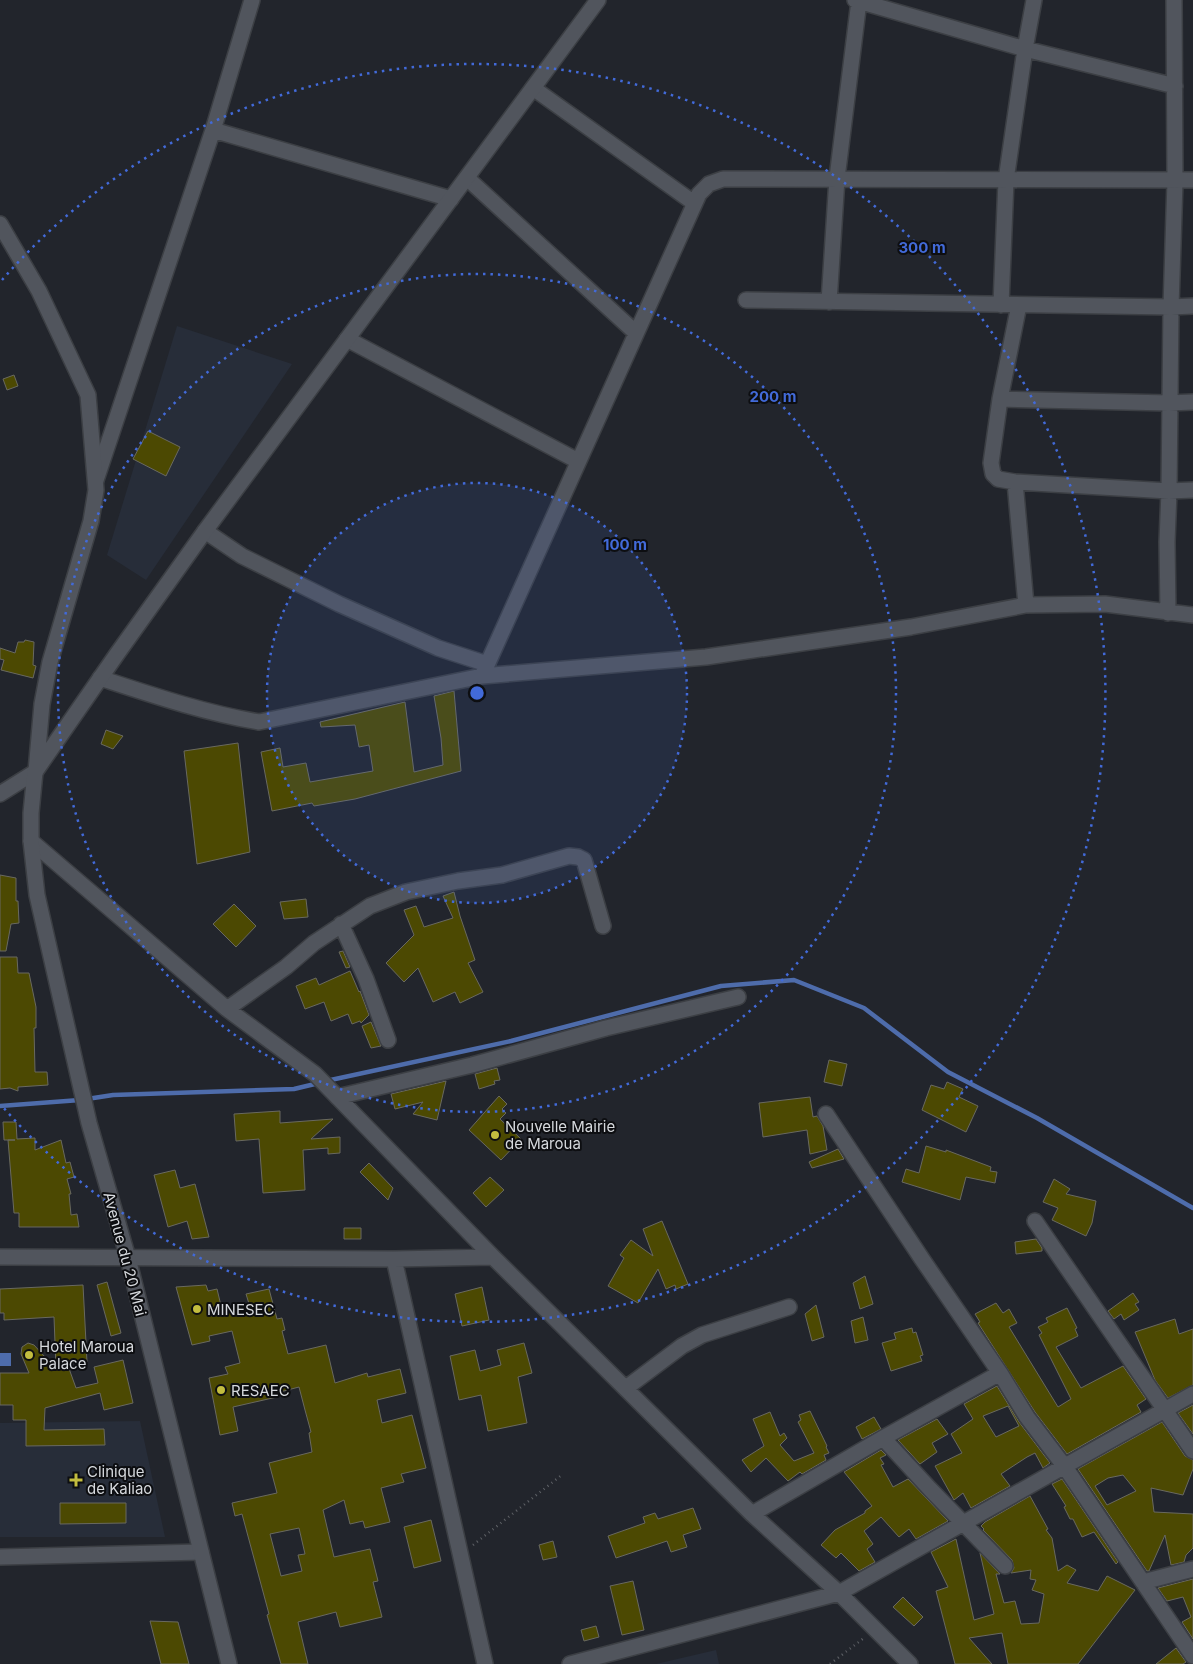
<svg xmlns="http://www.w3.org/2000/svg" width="1193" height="1664" font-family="Inter,sans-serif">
<rect width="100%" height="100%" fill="#22252c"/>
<path fill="#272d39" d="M177,326l115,38 -146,216 -39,-25z
M140,1421l25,116h-165v-114z
M716,1650l3,14h-63z"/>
<path fill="#4e6cab" d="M0,1353h11v13h-11z"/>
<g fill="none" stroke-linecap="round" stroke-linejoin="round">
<path stroke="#4e6cab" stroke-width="4.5" d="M326,1081l185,-40 210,-55 73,-6 70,28 84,64 89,46 156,90
M87,1099l26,-4 181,-6 25,-6
M0,1106l80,-6"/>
</g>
<path fill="#4c4902" stroke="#696960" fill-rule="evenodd" d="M14,375l4,11 -11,4 -4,-11z
M148,431l32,16 -14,29 -33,-17z
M25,640l9,2 -1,23 3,1 -3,12 -32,-8 3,-10 -4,-1v-11l15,5 3,-11h6z
M454,691l7,80 -106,28 -41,7 -2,-3 -40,8 -11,-59 19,-4 3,19 23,-4 4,19 63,-11 -4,-26 -10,2 -4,-22 -34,2 -1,-5 85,-20 9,70 29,-7 -2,-27 -7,-42z
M106,730l17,6 -10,13 -12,-5z
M238,743l12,109 -53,12 -13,-113z
M0,875l16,3v23h2l1,22 -8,1 -5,27h-6z
M454,892l6,24 15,44 -7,3 15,29 -23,11 -5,-11 -22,10 -15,-34 -14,14 -18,-19 28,-28 -10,-25 12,-4 8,21 29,-9 -10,-22z
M306,899l2,18 -24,2 -4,-17z
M234,904l22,22 -20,21 -23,-23z
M343,951l7,16 -4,1 -7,-16z
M0,957h17l1,16h11l7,34v21h-2l1,44h12l1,13 -30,2v4l-8,-3 -10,1z
M350,971l9,21 1,-1 9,24 -8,8 -1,-2 -8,3 -4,-10 -17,7 -7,-19 -19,7 -9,-23 20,-8 3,7z
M371,1022l10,24 -10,2 -9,-22z
M829,1060l18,4 -5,22 -18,-4z
M497,1068l3,12 -6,1 1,3 -16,5 -4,-15z
M446,1081l-9,39 -24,-6 10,-12 -28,7 -4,-15z
M947,1082l16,7 -4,8 19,9 -12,26 -44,-22 9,-25 13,4z
M499,1096l8,8 -5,5 4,4 -6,6 21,20 -20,21 -32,-30z
M810,1097l3,20 4,-1 6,10 4,24 -17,4 -3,-24 -44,7 -4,-34z
M280,1111v12l53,-4 -22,20 29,-2v16l-12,1v-6l-25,2 2,40 -42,3 -4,-54 -23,2 -2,-27z
M3,1122h13l1,17 18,-1v12l26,-10 5,23 4,-1 4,15 -7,2 4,15h-2l2,21 6,-1 2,13h-60v-14h-5l-6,-73h7h-11z
M926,1146l20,6v-2l45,17 -1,4 7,1 -2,11 -29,-6 -6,23 -58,-18 4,-13 13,4z
M838,1149l6,10 -32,9 -3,-6z
M369,1163l24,25 -5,12 -28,-28z
M175,1170l5,18 15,-4 14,53 -17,2 -5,-18 -19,6 -14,-52z
M490,1177l14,13 -18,17 -13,-14z
M1054,1179l16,10 -4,5 30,7 -4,22 -6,13 -34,-16 6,-12 -15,-6z
M662,1221l26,63 -12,5 -1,-4 -9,4 -8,-20 -20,34 -30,-17 16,-28 -4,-3 11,-15 22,16 -10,-27z
M344,1228h17v11h-17z
M1036,1239l6,9v3l-26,3 -1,-12z
M865,1276l8,28 -13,5 -7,-26z
M107,1282l14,51 -10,3 -14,-51z
M83,1285l4,77 -20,1 9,25 22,-5 -4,-16 29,-7 10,43 -29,7 -4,-17 -55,15 -1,22 60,-1 1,16 -79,1v-26h-13v-15h-13v-32h29l-8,-19 1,-7 6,-4 6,2 22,24 -2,-52 -50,3v-7h-4v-24z
M206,1285l2,6 9,-2 6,25 27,-7 -4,-13 23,-5 8,30 5,-1 3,12 -3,1 6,23 38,-9 9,38 32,-10 1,4 32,-8 6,24 -29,7 5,23 30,-8 14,53 -25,6 3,8 -23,6 9,34 -25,6 -2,-7 -13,3 -6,-24 -21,10 11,47 36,-8 8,32 -5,1 9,35 -42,10 -4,-15 -38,10 10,42h-27l-14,-49 2,-1 -27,-100 -7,2 -3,-13 45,-10 -8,-30 43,-11 -3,-19 2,-1 -6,-22 -6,-23 -23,6 1,4 -44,10 5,24 -18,4 -11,-57 19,-4 -3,-7 15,-4 -8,-32 -23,5 1,5 -18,4 -16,-58zM299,1528l6,26 -7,1 4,16 -21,5 -11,-42z
M482,1287l7,33 -27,6 -7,-32z
M1133,1293l6,9 -4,2 4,6 -15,10 -3,-6 -7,5 -6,-8z
M996,1303l7,10 6,-4 8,14 -8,4 49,80 13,-8 -32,-64 3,-2 -4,-6 10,-5 -2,-4 21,-10 10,20 -2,1 3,7 -22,11 25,41 42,-22 23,33 -9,6 4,7 -74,42 -32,-42 -57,-89 2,-1 -5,-8z
M816,1305l8,32 -12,4 -7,-27z
M863,1317l5,23 -13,3 -4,-22z
M1175,1319l4,15 14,-5v56l-25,13 -13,-18 -20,-48z
M912,1328l1,5 3,-1 7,23 -3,1 2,5 -31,10 -9,-28 14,-4 -2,-6z
M524,1343l8,30 -14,4 9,46 -39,8 -7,-36 -22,5 -9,-44 25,-6 5,21 21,-6 -4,-15z
M997,1386l22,36 31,41 -7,5 -8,-15 -8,4 -26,17 9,12 -39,22 -8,-15 -9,7 -19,-34 27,-13 -11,-19 22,-15 -9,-15zM1008,1406l11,20 -23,11 -13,-21z
M1193,1405v29l-15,-21z
M810,1411l17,35 -1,1 3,6 -5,2 2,5 -24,14 -2,-2 -12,9 -22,-23 -15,14 -9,-12 22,-14 -11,-27 17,-7 10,24 4,-3 3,5 -7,7 14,16 20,-8 -16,-31 3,-2 -2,-5z
M874,1417l7,12 -19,10 -6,-12z
M937,1419l11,15 -16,9 5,9 -17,12 -22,-24z
M1162,1422l23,34 8,4v9l-10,26 -32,-7 3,24 39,2v34l-7,7 -2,7 -13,3 -6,-30 -16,36h-2l-69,-102zM1123,1475l13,16 -29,14 -12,-19 13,-8z
M881,1450l5,5 -6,3 4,6 -3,1 12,22 15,-8 40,42 -32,18 -7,-10 -10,8 -18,-20 -17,14 9,13 -6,5 8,13 -16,9 -18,-18 -5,5 -15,-13 14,-15 30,-17v-2l7,-5 -28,-34z
M1062,1479l56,83 -2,2 -22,-32 -12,5 -9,-18h-3l-6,-12 2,-1 -14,-22z
M1030,1496l18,33 -2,1 6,8 6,33 9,-6 9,5 -9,13 31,8 9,-15 28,14 -57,74h-70l-6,-31 -33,5 23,26h-37l-19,-73 12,-4 -17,-35 25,-13 18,81 20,-6 -14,-61 20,21h-4l8,29 11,-2 6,23 18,-1 5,-29 -12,-4 4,-10 -6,-1 1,-9 -20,3 3,-5 -2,-8 -29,-30 1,-1 -3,-3 4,-4z
M60,1503h66v20l-66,1z
M693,1508l8,21 -18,6 4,12 -16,5 -4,-11 -51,17 -8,-22 37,-13 -2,-6 12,-4 3,6z
M431,1520l10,41 -27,7 -10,-41z
M553,1541l4,16 -14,3 -4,-15z
M1193,1579v60l-11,-17 9,-5 -8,-20 -16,4 -9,-13z
M633,1581l11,49 -22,5 -12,-49z
M903,1597l20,20 -9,9 -21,-19z
M150,1621l28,1 11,42h-28z
M596,1626l3,11 -15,4 -3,-11z
M1176,1648l10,14 -3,2h-27z"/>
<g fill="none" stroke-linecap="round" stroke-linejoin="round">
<defs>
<path id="street" d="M855,0l170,49 150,37
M533,88l161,115
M213,130l238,69
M467,178l169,155
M746,300l425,7 22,-1
M829,302l8,-124 22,-177
M1001,305l5,-125 19,-131 9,-49
M1019,305l-19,94 -9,64 2,11 5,5 17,3 154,9 24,-1
M347,339l231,122
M1000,399l169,4 24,-1
M96,480l117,-350 39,-130
M1015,482l11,123
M205,531l37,25 97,48 99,44 49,16
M1168,613l-1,-71 2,-51 2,-184 4,-126 -1,-181
M482,676l217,-482 10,-10 14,-5 470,1
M100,678c52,17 105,35 159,44l223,-46 224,-19 205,-30 115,-22 79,-1 88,11
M0,794l35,-22
M31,841l196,168 88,65 178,183 259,257 87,79 71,71
M341,924l25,55 22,61
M227,1009l59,-42 28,-24 56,-37 36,-14 52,-11 44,-6 67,-19 9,1 6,3 19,66
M337,1097l135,-32 134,-37 132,-31
M826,1114l96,145 78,114 27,44 38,50 128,189
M1035,1221l158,230
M0,1257l394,2 99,-2
M394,1259l91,405
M626,1388l56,-42 20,-11 87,-28
M883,1438l47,51 75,77
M752,1514l131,-76 117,-65
M0,1557l201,-5
M1143,1582l50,-13
M570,1664l269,-71 354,-199"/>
<path id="secondary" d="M0,224l39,67 49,104 8,95 -5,31 -41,141 -8,42 -6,67
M229,1664l-101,-406 -39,-135 -52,-228 -6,-54v-28l4,-41 82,-118 88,-123 393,-531"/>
</defs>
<use href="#street" stroke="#3c3f44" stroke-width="18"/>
<use href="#secondary" stroke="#3c3f44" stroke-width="18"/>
<path stroke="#5f6267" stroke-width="2.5" stroke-dasharray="1 4" stroke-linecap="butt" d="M473,1545l90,-71
M830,1664l34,-26"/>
<use href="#street" stroke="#51555d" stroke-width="15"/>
<use href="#secondary" stroke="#51555d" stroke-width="15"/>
</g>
<circle cx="477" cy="693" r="210" fill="#426ad9" fill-opacity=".12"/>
<g fill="none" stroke="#426ad9" stroke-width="2.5" stroke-dasharray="2.5 5">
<circle cx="477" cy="693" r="210"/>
<circle cx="477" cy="693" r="419"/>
<path d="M2 280A629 629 0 1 1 2 1106"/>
</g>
<g fill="#c3bd3f" stroke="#0d0e11" stroke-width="2">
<circle cx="495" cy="1135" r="5"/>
<circle cx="197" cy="1309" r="5"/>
<circle cx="29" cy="1355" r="5"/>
<circle cx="221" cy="1390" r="5"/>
<path d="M73.5 1472.5h5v5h5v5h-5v5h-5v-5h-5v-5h5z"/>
</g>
<g text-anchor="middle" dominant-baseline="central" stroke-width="4" stroke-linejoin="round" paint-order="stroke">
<g font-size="15" fill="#d6d9dd" stroke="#0d0e11" text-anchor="start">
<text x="505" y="1126">Nouvelle Mairie<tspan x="505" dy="17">de Maroua</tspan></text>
<text x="207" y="1309">MINESEC</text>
<text x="39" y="1346">Hotel Maroua<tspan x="39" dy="17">Palace</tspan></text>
<text x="231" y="1390">RESAEC</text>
<text x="87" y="1471">Clinique<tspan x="87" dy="17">de Kaliao</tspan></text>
</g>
<g font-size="15" fill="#d6d9dd" stroke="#0d0e11">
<text transform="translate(125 1254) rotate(75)">Avenue du 20 Mai</text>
</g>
</g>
<circle cx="477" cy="693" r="8" fill="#426ad9" stroke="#0d0e11" stroke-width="2.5"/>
<g font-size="15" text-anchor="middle" font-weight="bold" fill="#426ad9" stroke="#0d0e11" stroke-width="4" stroke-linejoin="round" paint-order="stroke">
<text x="922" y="253">300 m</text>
<text x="773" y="402">200 m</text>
<text x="625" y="550">100 m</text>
</g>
</svg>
